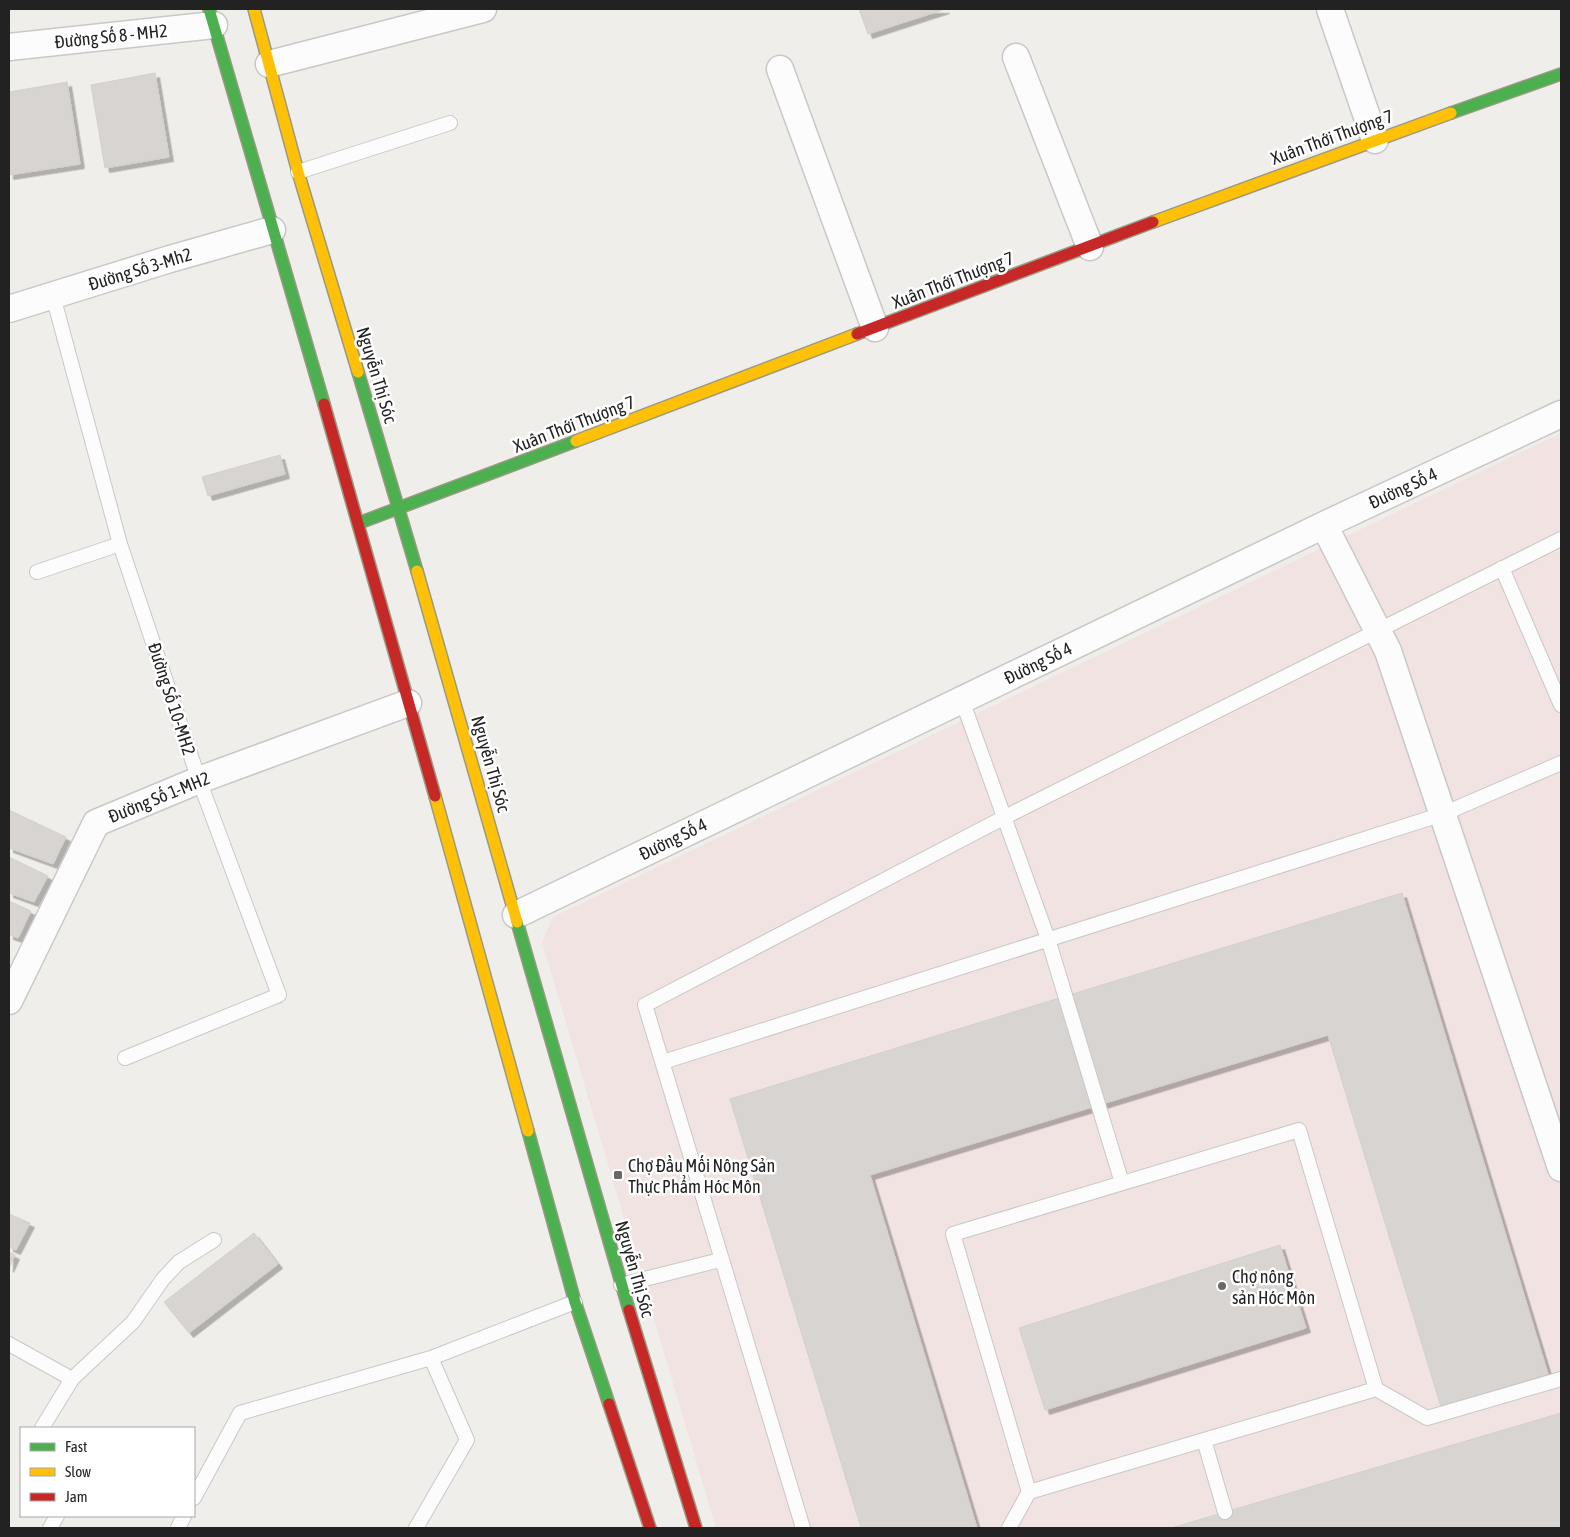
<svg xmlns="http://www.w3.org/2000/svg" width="1570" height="1537" font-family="'Asap Condensed',sans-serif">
<defs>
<filter id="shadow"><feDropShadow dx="4.5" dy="4.5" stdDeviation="0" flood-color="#0004"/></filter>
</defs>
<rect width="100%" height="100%" fill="#f0eeeb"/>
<path fill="#f1e3e1" d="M1561,433v1095h-845l-174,-586 11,-25z"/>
<path fill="#d7d4d2" stroke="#d3d0cc" filter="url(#shadow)" d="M859,9h86l-77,25z
M155,73l14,84 -64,11 -14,-83z
M67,82l13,82 -71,11v-83z
M280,455l5,19 -77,22 -6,-19z
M9,810l57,27 -13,27 -44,-16z
M9,857l39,19 -14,26 -25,-9z
M1402,893l146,481 -107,33 -113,-372 -458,140 107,353h-116l-131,-429z
M9,901l22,10 -13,27 -9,-3z
M9,1214l21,9 -14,27 -7,-3z
M254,1233l24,31 -89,69 -25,-31z
M1280,1245l26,83 -261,82 -26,-82z
M9,1252l6,3 -6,13z
M1561,1413v115h-390z"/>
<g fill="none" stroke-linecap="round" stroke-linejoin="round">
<defs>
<path id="lane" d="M298,172l152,-49
M53,296l67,248 79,236 80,215 -154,63
M1502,568l59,137
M37,572l83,-28
M962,700l86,239 74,244
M663,1062l780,-248 118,-51
M621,1285l99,-25
M9,1344l63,35 61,-57 30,-43 16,-17 35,-22
M1376,1389l51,29 134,-39
M42,1428l30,-49
M1204,1440l21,72
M194,1498l46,-85 191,-55
M50,1528l7,-12
M178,1528l6,-12
M416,1528l51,-88 -36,-82 144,-56
M803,1528l-158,-523 360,-188 556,-278
M1009,1528l20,-36 347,-103 -77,-259 -346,104 76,258"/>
<path id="street" d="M1330,9l45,131
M9,47l205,-22
M1016,57l74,190
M269,64l214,-55
M780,69l95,259
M9,309l161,-50 102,-29
M1324,525l64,126 173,517
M516,915l808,-390 237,-111
M9,1001l87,-178 103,-43 209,-77"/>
<path id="fast" d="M209,9l115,395
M1451,113l110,-39
M358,372l59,199
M359,523l217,-82
M517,922l112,388
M528,1131l47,171 34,102"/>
<path id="slow" d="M254,9l44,163 60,200
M1153,222l298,-109
M576,441l281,-107
M417,571l100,351
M435,796l93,335"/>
<path id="jam" d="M857,334l296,-112
M324,404l111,392
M629,1310l67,218
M609,1404l41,124"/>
</defs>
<use href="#lane" stroke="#c9c8c7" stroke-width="16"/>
<use href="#street" stroke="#c9c8c7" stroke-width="29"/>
<use href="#fast" stroke="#999a82" stroke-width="14"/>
<use href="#slow" stroke="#999a82" stroke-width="14"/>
<use href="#jam" stroke="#999a82" stroke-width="14"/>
<use href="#lane" stroke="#fdfcfc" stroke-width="14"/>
<use href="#street" stroke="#fdfcfc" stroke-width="26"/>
<use href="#fast" stroke="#4caf50" stroke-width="11"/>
<use href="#slow" stroke="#ffc107" stroke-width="11"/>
<use href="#jam" stroke="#c62828" stroke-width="11"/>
</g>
<g fill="#6a6968" stroke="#fff" stroke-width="2">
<rect x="613" y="1170" width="10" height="10" rx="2.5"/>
<circle cx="1222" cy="1286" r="5"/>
</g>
<g text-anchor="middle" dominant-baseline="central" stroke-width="5" stroke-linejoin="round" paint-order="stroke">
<g font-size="18" fill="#222" stroke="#fff">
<text transform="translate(111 36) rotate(-6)">Đường Số 8 - MH2</text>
<text transform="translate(1332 137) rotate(-20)">Xuân Thới Thượng 7</text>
<text transform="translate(140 269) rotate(-17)">Đường Số 3-Mh2</text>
<text transform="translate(953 280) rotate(-21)">Xuân Thới Thượng 7</text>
<text transform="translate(377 375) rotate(73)">Nguyễn Thị Sóc</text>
<text transform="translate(574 424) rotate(-21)">Xuân Thới Thượng 7</text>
<text transform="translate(1403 488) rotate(-25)">Đường Số 4</text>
<text transform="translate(1038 663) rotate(-26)">Đường Số 4</text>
<text transform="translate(172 699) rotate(72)">Đường Số 10-MH2</text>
<text transform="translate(491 764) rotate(74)">Nguyễn Thị Sóc</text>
<text transform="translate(159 797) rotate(-22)">Đường Số 1-MH2</text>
<text transform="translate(673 839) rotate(-26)">Đường Số 4</text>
<text transform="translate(635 1269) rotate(74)">Nguyễn Thị Sóc</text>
</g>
<g font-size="18" fill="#222" stroke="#fff" text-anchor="start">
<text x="628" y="1165">Chợ Đầu Mối Nông Sản<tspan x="628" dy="21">Thực Phẩm Hóc Môn</tspan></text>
<text x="1232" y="1276">Chợ nông<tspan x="1232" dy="21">sản Hóc Môn</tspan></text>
</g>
</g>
<rect width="1570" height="1537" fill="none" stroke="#222222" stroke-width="20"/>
<rect x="20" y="1427" width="175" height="90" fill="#ffffff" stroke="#a7a7a7"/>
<rect x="30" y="1443" width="25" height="8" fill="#4caf50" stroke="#a7a7a7"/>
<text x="65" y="1452" font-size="15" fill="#222222">Fast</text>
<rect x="30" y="1468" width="25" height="8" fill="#ffc107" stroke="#a7a7a7"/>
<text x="65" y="1477" font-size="15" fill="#222222">Slow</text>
<rect x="30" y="1493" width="25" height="8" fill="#c62828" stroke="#a7a7a7"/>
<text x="65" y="1502" font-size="15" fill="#222222">Jam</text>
</svg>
